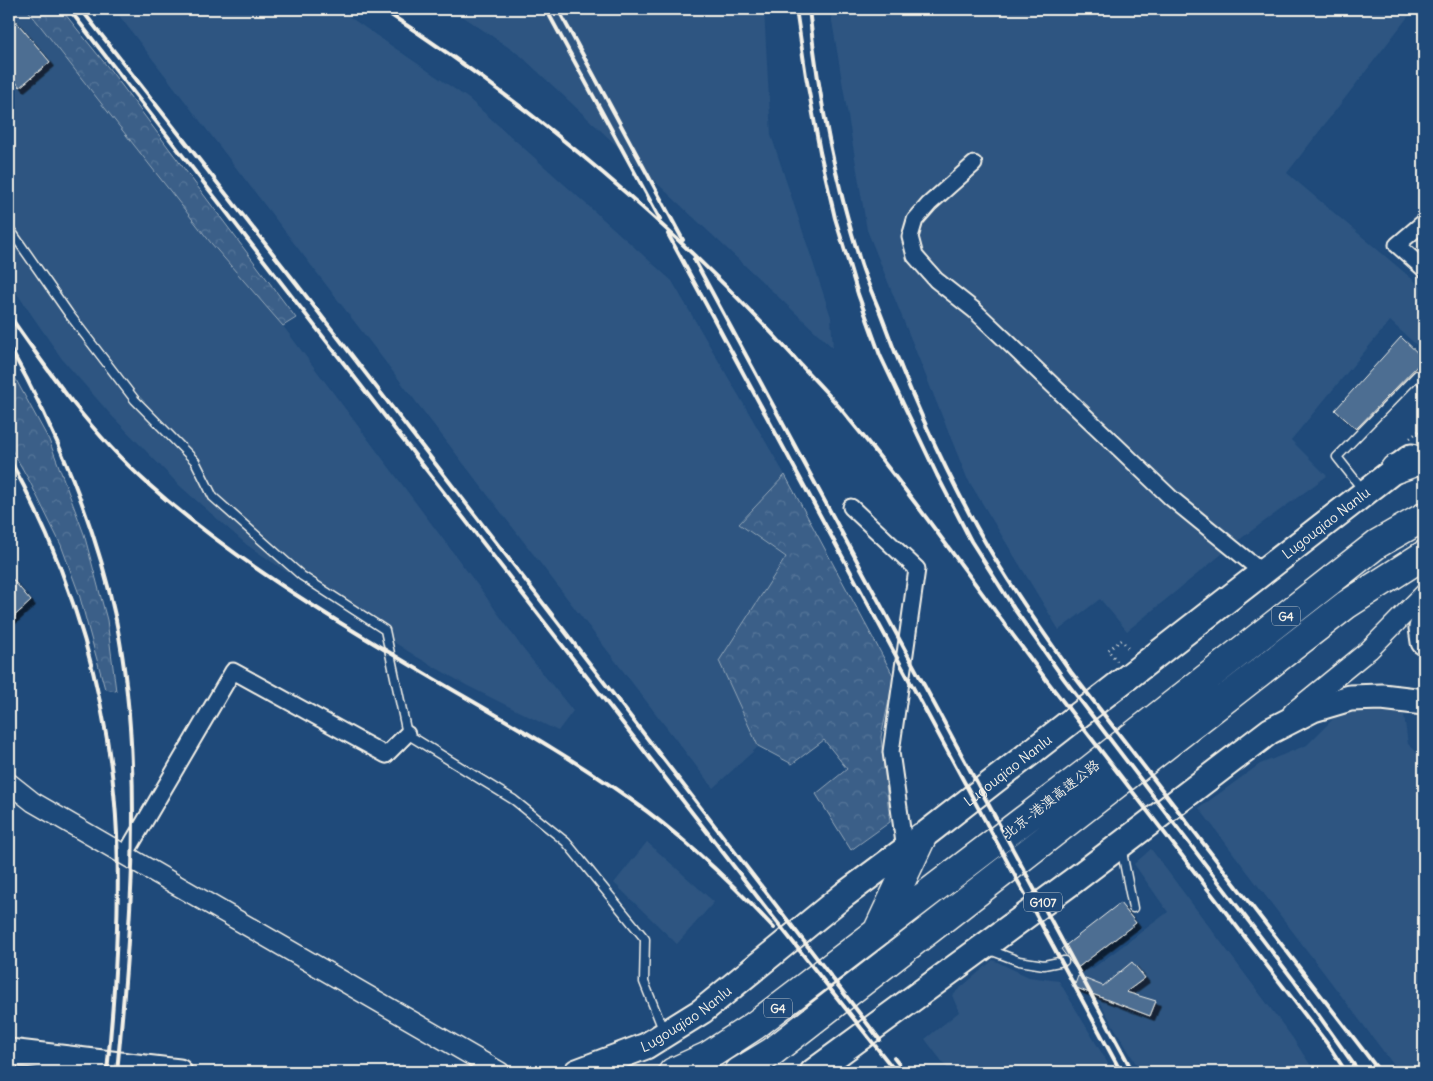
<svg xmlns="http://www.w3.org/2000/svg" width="1433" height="1081" font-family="Delius,'LXGW WenKai TC',sans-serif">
<defs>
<pattern id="forest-crowns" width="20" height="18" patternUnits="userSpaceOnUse" patternTransform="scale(1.25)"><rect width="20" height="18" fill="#3a5f88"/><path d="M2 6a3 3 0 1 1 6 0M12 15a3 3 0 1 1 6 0" fill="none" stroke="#577699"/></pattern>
<filter id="shadow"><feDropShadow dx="4.5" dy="4.5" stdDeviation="0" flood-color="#0009"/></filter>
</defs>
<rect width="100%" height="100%" fill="#1f4a7a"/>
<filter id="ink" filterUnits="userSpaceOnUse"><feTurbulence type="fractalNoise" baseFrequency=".02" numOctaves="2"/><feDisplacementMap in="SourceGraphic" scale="10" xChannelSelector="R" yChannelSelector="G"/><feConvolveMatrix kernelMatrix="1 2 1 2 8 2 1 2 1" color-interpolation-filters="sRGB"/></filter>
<g filter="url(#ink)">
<path fill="#2d5581" d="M9,9h18l184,234 72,83 199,265 41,58 50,62 -15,20 -92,-46 -49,-28 -93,-60 -77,-52 -66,-58 -70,-72 -49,-56 -53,-77z
M114,9h224l131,90 203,182 113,194 -46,49 47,33 -67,104 39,86 -45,41z
M452,9h312l7,126 60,182 2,31 -312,-292z
M830,9h584l-127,164 137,116v63l-34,-31 -99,119 36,36 -84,61 -116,94 -27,-32 -41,31 -92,-152 -100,-248z
M1363,705l27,2 14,8 4,29 12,11 4,13v304h-25l-200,-264 61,-44 47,-19 30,-30z
M647,842l67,60 -37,42 -63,-61z
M1151,849l141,188 23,35h-174l-60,-100 12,-4 75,-56 -34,-48z
M993,960l36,17 30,4 54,91h-163l-25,-33 34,-27 -7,-17z"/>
<path fill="url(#forest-crowns)" stroke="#97a8b8" d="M27,9h34l50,62 185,247 -13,8 -72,-83z
M9,367l40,73 35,94 23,86 9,71 -11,-2 -26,-95 -18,-49 -31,-63 -21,-37z
M785,475l109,202 -13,60 9,85 -39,28 -35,-56 31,-25 -23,-29 -32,24 -34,-18 -39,-85 67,-104 -47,-33z"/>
<path fill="#4d6e92" stroke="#f4f1e8" filter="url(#shadow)" d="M9,13l41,49 -30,25 -11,-13z
M1401,337l23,22 -68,70 -21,-19z
M9,575l22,26 -22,20z
M1120,903l16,20 -60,46 -15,-20z
M1132,962l13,16 -19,14 30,9 -6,15 -76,-29 4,-11 25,10z"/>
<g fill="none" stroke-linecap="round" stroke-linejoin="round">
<defs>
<path id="service" d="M9,178v3
M9,228l60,86 66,86 60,61 18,36 89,79 83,54 22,104 107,66 52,42 79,97 -1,43 20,50
M1363,490l-26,-33 80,-82 7,9
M1119,850l4,7 10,51
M987,949l32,12 25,4 20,-4"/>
<path id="minor" d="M974,164l-45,40 -14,16 -5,17 5,19 21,24 38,30 197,188 91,74
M1424,222l-27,23 27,24
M851,507l66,62 -26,183 14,98
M125,855l108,-184 153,84 21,-21"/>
<path id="tertiary" d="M1293,712l76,-62 55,-56
M9,783l24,19 467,270"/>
<g id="trunk">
<path d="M1424,621l-2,7 2,14"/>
<path d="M9,1052l170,20"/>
<path id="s1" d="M577,1072l69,-26 56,-35 142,-116 78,-58 489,-380"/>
<path d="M813,1072l260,-191 197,-150 43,-22 37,-11 32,-1 42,5"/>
</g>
<path id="motorway" d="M1395,469l29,-10
M879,928l43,-91
M673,1072l35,-16 46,-30 337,-257 286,-225 47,-27
M739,1072l33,-20 574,-447 78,-50"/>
</defs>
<use href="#service" stroke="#f4f1e8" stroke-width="11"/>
<use href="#minor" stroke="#f4f1e8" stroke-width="19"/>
<use href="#tertiary" stroke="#f4f1e8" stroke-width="22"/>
<use href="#trunk" stroke="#f4f1e8" stroke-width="29"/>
<use href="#motorway" stroke="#f4f1e8" stroke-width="31"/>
<path stroke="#f4f1e8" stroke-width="2.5" stroke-dasharray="1 4" stroke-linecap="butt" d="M1410,438l14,-11
M1117,661l-9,-11 14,-10 8,11"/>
<use href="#service" stroke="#1f4a7a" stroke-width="8"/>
<use href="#minor" stroke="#1f4a7a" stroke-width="15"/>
<use href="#tertiary" stroke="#1f4a7a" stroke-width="19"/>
<use href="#trunk" stroke="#1f4a7a" stroke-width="25"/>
<use href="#motorway" stroke="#1f4a7a" stroke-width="28"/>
<path stroke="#f4f1e8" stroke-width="4" d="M69,9l704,908 123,155
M81,9l215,274 584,757
M382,9c153,99 288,213 411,347 17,20 36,38 52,58 73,88 137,181 206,272 92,120 185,240 278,360l17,26
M546,9l114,210
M558,9l125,231
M796,9l10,67 14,76 15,66 23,76 22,61 57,120 34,66 44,69 49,69 231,303 64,90
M809,9c9,86 26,172 52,255 6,19 15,37 22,56 26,71 57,140 93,206 28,51 62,99 95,146l309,400
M668,234l453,838
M694,259l439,813
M9,315c41,59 84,120 138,168 74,66 160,121 245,171 79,48 162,91 238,145 53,37 100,82 144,129
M9,346c47,83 87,180 107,274 29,144 15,307 1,452
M9,458c63,114 102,245 108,376 3,80 -2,159 -10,238
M894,1058l11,14"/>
</g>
</g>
<g text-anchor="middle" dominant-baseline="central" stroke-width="4" stroke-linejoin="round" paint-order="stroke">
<g fill="#1f4a7a" stroke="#b4bfc7" stroke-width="1">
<rect x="1272" y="606.5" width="28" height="19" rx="4"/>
<rect x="1024" y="892.5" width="38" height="19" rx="4"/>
<rect x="764" y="998.5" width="28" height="19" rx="4"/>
</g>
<g font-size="12" font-weight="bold" fill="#f4f1e8">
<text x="1286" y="616">G4</text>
<text x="1043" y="902">G107</text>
<text x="778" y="1008">G4</text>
</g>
<g font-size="14" fill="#f4f1e8" stroke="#1f4a7a">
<text stroke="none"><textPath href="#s1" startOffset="932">Lugouqiao Nanlu</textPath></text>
<text stroke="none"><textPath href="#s1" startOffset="529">Lugouqiao Nanlu</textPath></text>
<text transform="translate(1051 799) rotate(-38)">北京-港澳高速公路</text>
<text stroke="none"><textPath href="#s1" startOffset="122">Lugouqiao Nanlu</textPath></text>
</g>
</g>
<rect width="1433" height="1081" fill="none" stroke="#1f4a7a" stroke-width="30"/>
<rect x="15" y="15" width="1403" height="1051" fill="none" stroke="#f4f1e8" stroke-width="2" filter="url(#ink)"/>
</svg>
